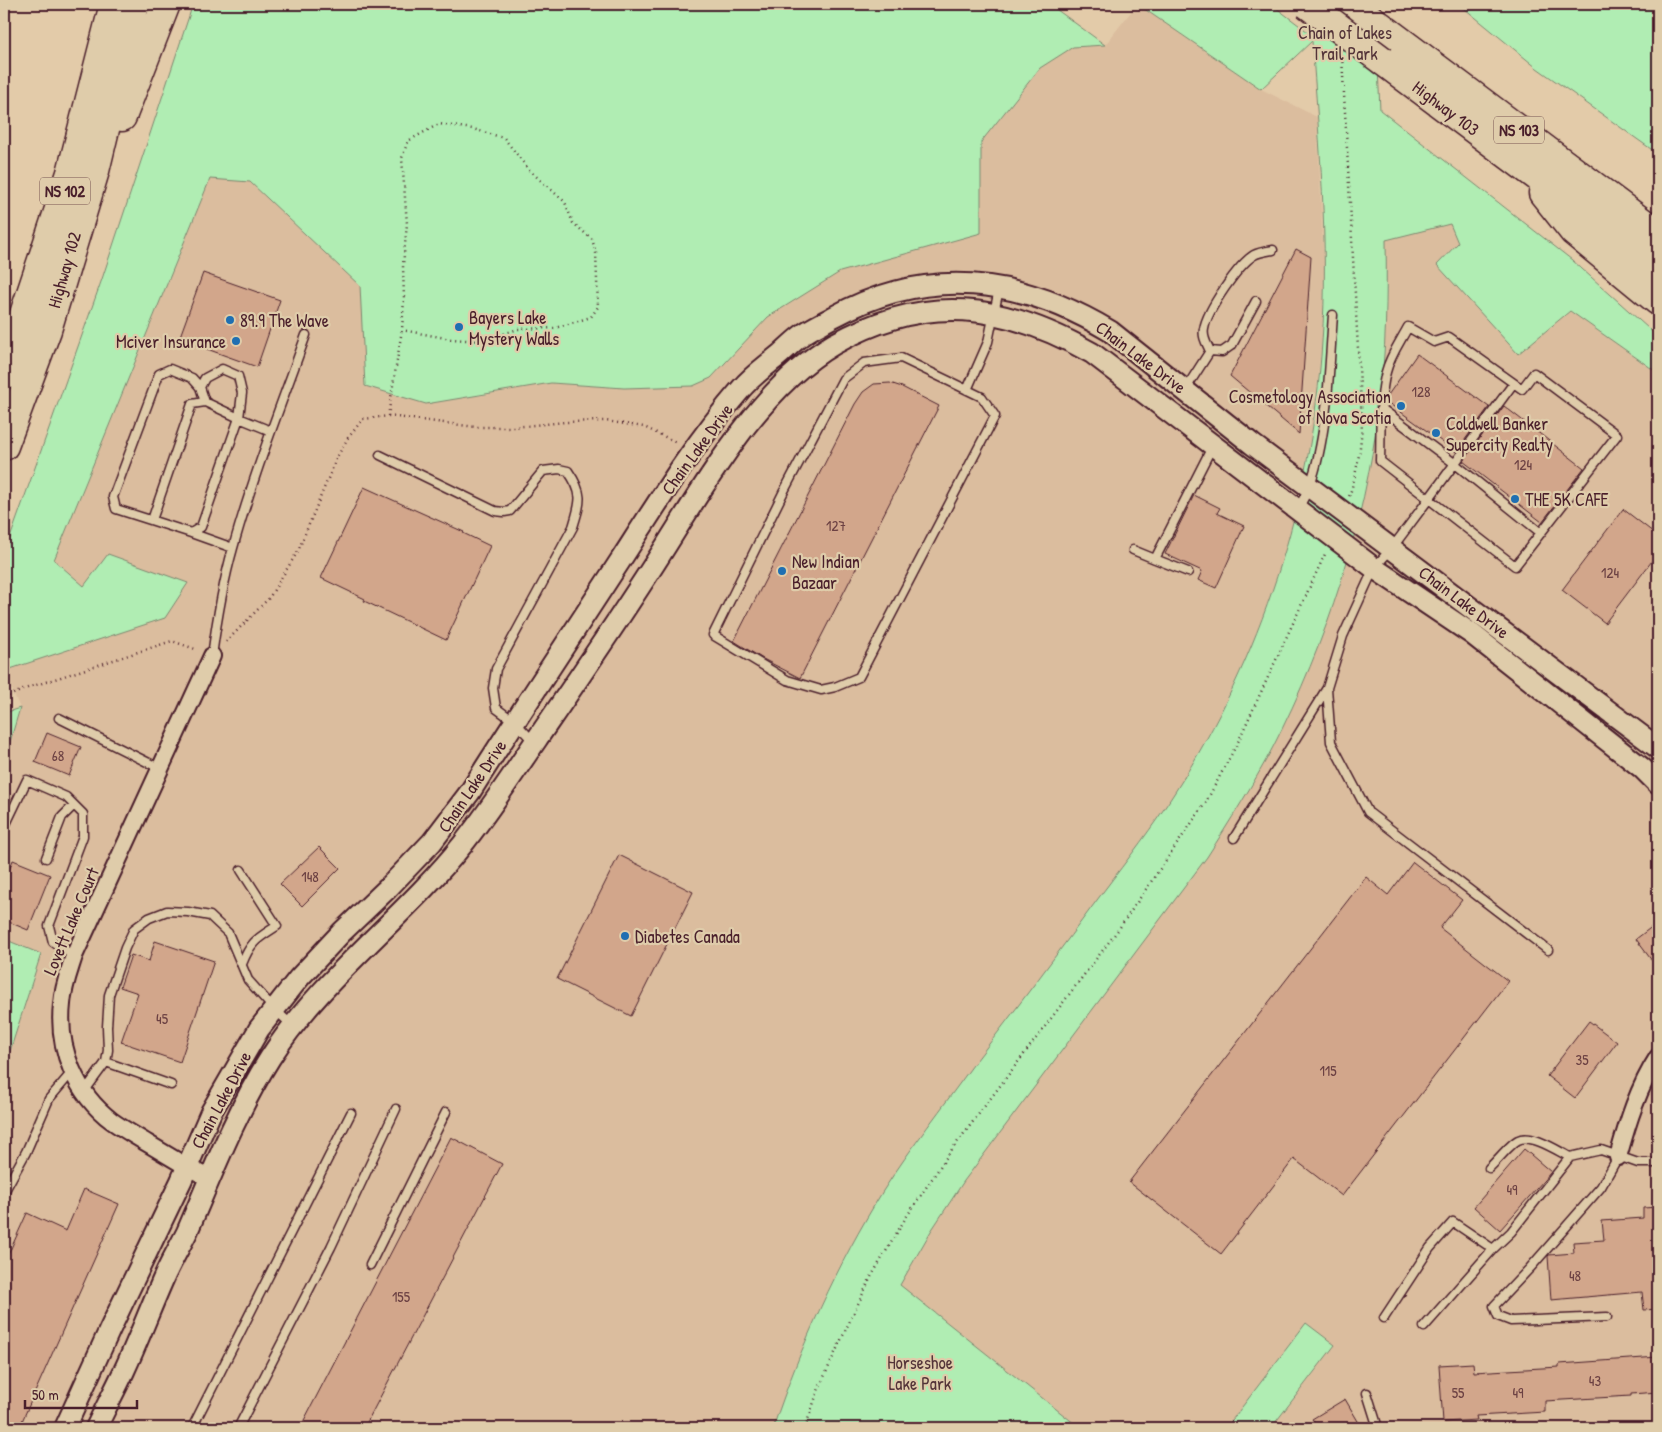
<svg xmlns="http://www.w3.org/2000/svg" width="1662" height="1432" font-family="'Patrick Hand',sans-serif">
<rect width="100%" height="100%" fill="#e3cba9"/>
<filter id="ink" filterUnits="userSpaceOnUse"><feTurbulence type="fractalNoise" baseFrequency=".02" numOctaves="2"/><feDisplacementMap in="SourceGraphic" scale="10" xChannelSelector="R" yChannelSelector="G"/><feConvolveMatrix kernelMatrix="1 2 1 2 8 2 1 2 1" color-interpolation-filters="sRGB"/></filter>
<g filter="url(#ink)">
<path fill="#dbbd9e" d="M1137,4l124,85 56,28 7,150 -2,74 -9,84 -19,96 -20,65 -21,56 -29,65 -29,52 -19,32 -35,51 -216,288 -40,59 -42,71 -26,54 -26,63 -18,51h-769v-371l6,-6 31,-96 -37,-16v-177l16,-54 -16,-37 161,-53 -81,-31 -30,-27 156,-382 40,4 111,104 4,99 114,11 72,-13 73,5 87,-10 57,-61 72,-45 140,-39 1,-91 59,-74 33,-21 32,-2z
M1450,224l8,19 60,111 52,-43 88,62v1055h-387l64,-83 -106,83h-156l-179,-137 15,-21 22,-39 33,-50 280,-383 29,-51 21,-43 20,-48 18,-48 15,-46 18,-74 14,-79 5,-53 3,-57 -1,-59z"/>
<path fill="#b0edb3" stroke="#7d866f" d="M193,4h856l56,41 -32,2 -33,21 -59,74v91l-141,39 -72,45 -57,61 -18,8 -69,2 -73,-5 -125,21 -61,-18 -5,-100 -110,-104 -40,-3 -156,381 30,26 24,-32 80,29 -23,35 -161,53v-116l98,-276z
M1137,4h134l41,31 -2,-31h65l5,106 192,150 86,77v36l-88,-62 -52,43 -81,-89 21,-22 -8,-19 -64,16c1,56 0,113 -7,169 -15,117 -52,233 -106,338 -20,38 -43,74 -66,110l-243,324 -33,50 -31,54 180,143h-307c28,-83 64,-163 110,-237 28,-44 60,-84 90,-126 44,-57 87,-115 130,-173 25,-33 50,-65 72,-100 86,-134 137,-291 147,-450 7,-99 -3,-202 -10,-301l-51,48z
M1459,4h199v150l-121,-86z
M20,708l-16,54v-49z
M4,939l37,15 -31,97 -6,6z
M1306,1323l29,22 -64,83h-45z"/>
<path fill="#d2a68b" stroke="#4a1f2b" d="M1296,249l15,8 -12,177 -69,-58z
M203,273l77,27 -23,67 -78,-28z
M1417,354l72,53 -33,45 -69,-50 1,-7z
M890,383l12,4 37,19 -139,272 -37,-19 -29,-18 121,-237 8,-12 11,-8z
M1504,406l80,62 -42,54 -79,-61z
M364,487l100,45 -1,1 27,13 -44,94 -82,-39 1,-2 -44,-21z
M1194,495l26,13 -3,5 27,13 -28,62 -18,-8 4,-9 -37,-17z
M1623,509l35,27v17l-53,70 -43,-33z
M47,733l34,14 -12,29 -34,-14z
M319,847l21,21 -38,38 -22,-22z
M619,855l74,37 -62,124 -74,-37z
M13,860l37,15 -22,55 -24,-10v-37z
M1413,862l49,38 -22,28 68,53 -166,215 -48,-37 -73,95 -92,-72 237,-305 22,18z
M1658,922v47l-22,-30z
M155,941l59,20 -34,101 -59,-20 17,-49 -18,-6 11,-32 18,6z
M1589,1021l28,21 -42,56 -28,-22z
M451,1137l51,27 -138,264h-64z
M1524,1149l27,23 -51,58 -26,-23z
M84,1189l35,15 -100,224h-15v-175l4,2 19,-42 39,18z
M1658,1207v102l-14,1 -2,-18 -91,8 -3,-44 1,-1 25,-2 -1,-11 31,-2 -2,-19 41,-3v-10z
M1658,1357v35l-27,2v2l-86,5v11l-69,4 1,4 -34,2 -4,-57 34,-2 1,9 85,-5v-3z
M1345,1399l17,29h-44l-6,-9z"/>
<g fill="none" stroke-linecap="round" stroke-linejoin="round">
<defs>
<path id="service" d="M1408,327l26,15 15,-5 73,52 12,-16 83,62 -102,131 -135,-105c1,-28 -1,-62 6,-89 4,-16 14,-30 22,-45z
M1210,351l12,1 10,-7 24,-44
M901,358l81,39 13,19 -136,261 -24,10 -14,3 -34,-10 -74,-45 71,-144 59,-112 21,-16z
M1513,384l-85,116 -36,48 -18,20 -31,68 -16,52 4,54 37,70 180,138
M200,387l-8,-9 -22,-9 -11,5 -46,123 3,12 75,24 10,-6 38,-109 -34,-16 -5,-15 5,-9 17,-9 16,7 4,17 -3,25 32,13
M967,390l21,-48 11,-53
M1185,390l25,-39c-3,-7 -8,-14 -6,-22 3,-19 35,-65 50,-74 5,-3 13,-4 19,-5
M1382,409l72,54 87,70
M380,455l115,56 9,1 6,-1 33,-40 16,-2 9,2c16,23 13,30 5,56l-77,142 -3,19 3,20 19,14 18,19
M1298,509c4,-8 9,-16 12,-24 18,-50 19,-117 23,-170
M152,520l40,-116 13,-2
M191,533l42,15
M1133,550l22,9
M1188,572l-33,-13 58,-114
M212,656c5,-37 11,-73 21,-108 20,-72 48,-143 73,-213
M59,718l102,51
M4,828l23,-48 39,17 17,17v22l-34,90 4,16 21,14
M1234,838l93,-150
M46,858l16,-41 12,-12
M241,870l36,56c-20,13 -26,15 -35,38
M106,1062l65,23
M84,1092l22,-30 2,-12 -1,-23 2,-32 16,-47 9,-19 15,-11 18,-7 21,1 22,4 18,17 20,47 26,29 18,16
M1489,1168c8,-7 21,-24 29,-28 13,-7 40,11 52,17
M4,1192l22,-40 23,-53 23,-27
M370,1265l76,-153
M1607,1317l-96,4 -13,-5 -4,-10 36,-38 71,-81 17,-30
M1384,1318l46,-70 23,-26 40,27
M1424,1327l69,-78 18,-17 59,-75 31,-7 37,13h20
M1367,1393l11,35
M192,1428l159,-315
M238,1428l93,-181 65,-138"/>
<path id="minor" d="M1618,1157c10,-36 20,-69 40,-100
M210,1179c-21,-11 -42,-23 -63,-36 -11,-7 -24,-14 -35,-22 -36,-27 -55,-72 -50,-117 1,-17 7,-32 12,-48l138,-300"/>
<path id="tertiary" d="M65,1428l45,-99 71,-148 30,-69 48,-83 40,-51 43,-46 45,-43 45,-47 38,-50c49,-78 100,-154 150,-231 38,-59 75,-119 121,-172 11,-13 25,-23 37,-33 8,-7 16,-15 24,-21 9,-7 21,-12 31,-18 95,-52 187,-40 277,14l142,113 406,304
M96,1428c9,-19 19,-38 28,-57 15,-32 27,-65 41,-96 7,-15 15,-29 22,-43 25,-58 49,-120 83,-174 52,-81 133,-139 193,-214 27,-34 50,-70 74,-105 39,-57 79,-115 116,-173 48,-74 103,-177 181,-222 92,-52 169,-41 258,9l282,215 98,66 170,134 16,16"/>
<path id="motorway" d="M1351,4l307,230
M1383,61l275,206
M122,117l44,-113
M1543,193l31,39 84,69
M4,374l67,-201 43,-169
M4,446l43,-116 48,-159 40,-167"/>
</defs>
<use href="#service" stroke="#4a1f2b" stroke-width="11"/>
<use href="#minor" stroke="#4a1f2b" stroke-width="20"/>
<use href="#tertiary" stroke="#4a1f2b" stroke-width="24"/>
<use href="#motorway" stroke="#4a1f2b" stroke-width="31"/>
<path stroke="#4a1f2b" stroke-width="2.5" stroke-dasharray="1 4" stroke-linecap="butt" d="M1342,57l20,365c-1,26 -5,50 -13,75
M388,416l14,-86 2,-31 -1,-34 4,-41 -5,-66 6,-17 31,-17 34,5 31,9 25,32 36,32 8,21 19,16 4,14 2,54 -7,10 -36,11 -37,1 -36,12 -31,-2 -49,-9
M226,642l43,-44 29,-47 39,-94 11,-19 15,-19 26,-3 87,11h38l51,-5 41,-1 38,6 34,16
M4,698l26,-11 142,-46 26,9
M805,1428l14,-40 27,-59 25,-52 34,-58 45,-67 168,-222 88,-128 31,-58 89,-192"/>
<use href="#service" stroke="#dfccaa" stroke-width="8"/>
<use href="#minor" stroke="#dfccaa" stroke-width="16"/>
<use href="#tertiary" stroke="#dfccaa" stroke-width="20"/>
<use href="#motorway" stroke="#dfccaa" stroke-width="28"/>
<defs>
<path id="motorway-bridge" d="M1307,4l76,57"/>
</defs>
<use href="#motorway-bridge" stroke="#4a1f2b" stroke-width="31" stroke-linecap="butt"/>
<use href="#motorway-bridge" stroke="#dfccaa" stroke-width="28"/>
</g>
</g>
<g fill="#1f6fb2" stroke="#dfccaa" stroke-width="2">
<circle cx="230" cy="320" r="5"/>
<circle cx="459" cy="327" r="5"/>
<circle cx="236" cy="341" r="5"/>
<circle cx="1401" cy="406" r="5"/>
<circle cx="1436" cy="433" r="5"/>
<circle cx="1515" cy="499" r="5"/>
<circle cx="782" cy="571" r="5"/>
<circle cx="625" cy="936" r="5"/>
</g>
<g text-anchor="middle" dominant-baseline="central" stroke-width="4.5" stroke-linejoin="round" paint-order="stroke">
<g font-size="15" fill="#6c4143">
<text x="1421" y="391">128</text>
<text x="1523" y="464">124</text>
<text x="836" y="525">127</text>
<text x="1610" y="572">124</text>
<text x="58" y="755">68</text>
<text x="310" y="876">148</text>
<text x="162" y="1018">45</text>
<text x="1582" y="1059">35</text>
<text x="1328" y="1070">115</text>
<text x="1512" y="1189">49</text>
<text x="1575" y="1275">48</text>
<text x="401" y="1296">155</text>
<text x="1595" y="1380">43</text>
<text x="1458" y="1392">55</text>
<text x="1518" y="1392">49</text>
</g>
<g fill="#dfccaa" stroke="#775351" stroke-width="1">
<rect x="1494" y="116.5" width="50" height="27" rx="4"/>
<rect x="40" y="177.5" width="50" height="27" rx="4"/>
</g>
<g font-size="16" font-weight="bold" fill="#4a1f2b">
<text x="1519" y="130">NS 103</text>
<text x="65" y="191">NS 102</text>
</g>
<g font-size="18" fill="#543439" stroke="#dfccaa">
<text x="1345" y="32">Chain of Lakes<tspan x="1345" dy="21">Trail Park</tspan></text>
<text x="920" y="1362">Horseshoe<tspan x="920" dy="21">Lake Park</tspan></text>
</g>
<g font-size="18" fill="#4a1f2b" stroke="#dfccaa">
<text transform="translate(1446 108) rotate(37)">Highway 103</text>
<text transform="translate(64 270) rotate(-74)">Highway 102</text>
<text transform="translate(1141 357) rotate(37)">Chain Lake Drive</text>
<text transform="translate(697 449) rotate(-54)">Chain Lake Drive</text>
<text transform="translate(1464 602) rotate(37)">Chain Lake Drive</text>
<text transform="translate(472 786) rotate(-56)">Chain Lake Drive</text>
<text transform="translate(71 921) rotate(-67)">Lovett Lake Court</text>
<text transform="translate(221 1100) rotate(-62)">Chain Lake Drive</text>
</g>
<g font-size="18" fill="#4a1f2b" stroke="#dfccaa" text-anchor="start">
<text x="469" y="317">Bayers Lake<tspan x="469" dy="21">Mystery Walls</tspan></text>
<text x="240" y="320">89.9 The Wave</text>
<text x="226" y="341" text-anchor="end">Mciver Insurance</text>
<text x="1391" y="396" text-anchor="end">Cosmetology Association<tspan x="1391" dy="21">of Nova Scotia</tspan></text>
<text x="1446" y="423">Coldwell Banker<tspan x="1446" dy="21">Supercity Realty</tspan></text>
<text x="1525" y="499">THE 5K CAFE</text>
<text x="792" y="561">New Indian<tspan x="792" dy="21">Bazaar</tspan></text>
<text x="635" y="936">Diabetes Canada</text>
</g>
</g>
<rect width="1662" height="1432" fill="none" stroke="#dfccaa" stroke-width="20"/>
<rect x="10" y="10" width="1642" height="1412" fill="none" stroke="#4a1f2b" stroke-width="2" filter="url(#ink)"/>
<path d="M25 1400v8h112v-8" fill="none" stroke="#4a1f2b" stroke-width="2.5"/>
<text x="32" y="1400" font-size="15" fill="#4a1f2b" stroke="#dfccaa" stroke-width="4" paint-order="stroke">50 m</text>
</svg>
